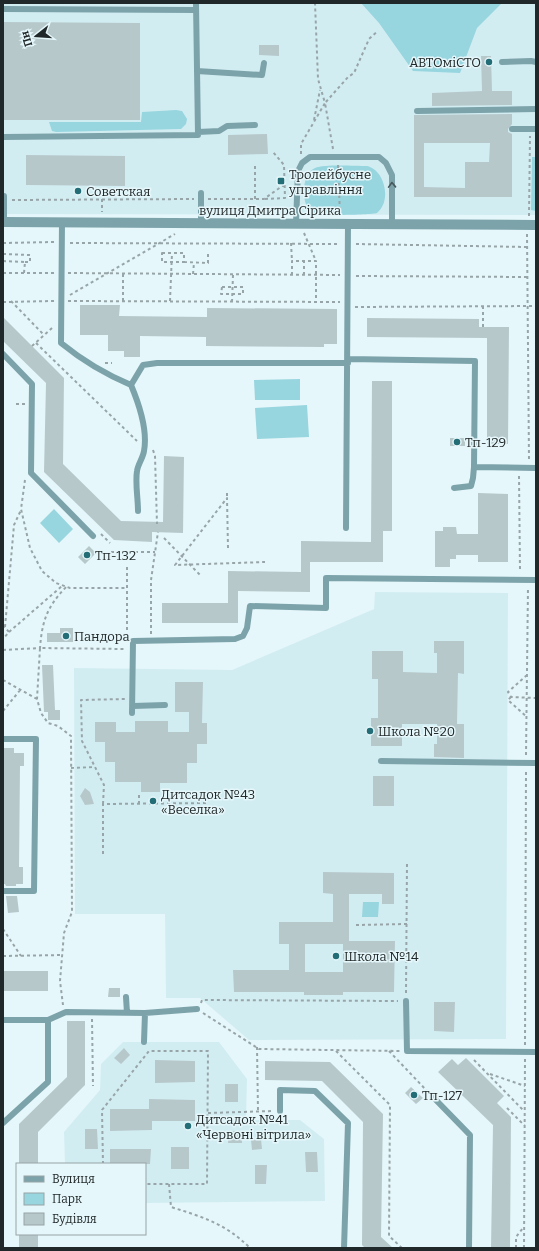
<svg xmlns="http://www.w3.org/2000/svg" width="539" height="1251" font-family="Bitter,serif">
<rect width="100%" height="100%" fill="#e5f7fa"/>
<path fill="#d2edf2" d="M3,3h533v212l-533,-1z
M375,592l133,1 -2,446 -257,1 -49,-42h-34l-1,-84h-90l-1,-246 158,2 142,-61z
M123,1042h96l28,37 -1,41h54l24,19 1,62 -180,2v-39h-80l-1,-32 36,-42 1,-26z"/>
<path fill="#97d5df" d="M361,3h141l-25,25 -17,45 -47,-2 -34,-48z
M176,110l6,1 5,8 -1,5 -5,5 -125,3 -4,-1 -3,-9h92l1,-10z
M532,157h4v54l-5,-1z
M367,166c18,4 25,35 10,47 -7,2 -58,3 -64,0 -13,-7 -12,-39 2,-45 9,-4 40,-2 52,-2z
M300,379v21h-45l-1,-20z
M307,405l2,32 -52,2 -2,-31z
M54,509l19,20 -14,14 -19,-20z
M363,902h16l-1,15h-16z"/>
<path fill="#b7c8cb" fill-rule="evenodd" d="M3,22l137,1v97h-137z
M259,45h20v11l-20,-1z
M481,56h10l1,35h20v14l-80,1v-13l50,-2z
M512,114v10l-4,5v3l4,2v63h-98v-82zM424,143h66l-1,19h-24v26l-41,-1z
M267,134l1,20 -40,1v-20z
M26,155l99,1v30l-99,-1z
M80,305h40l-1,11 88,1v-9l130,1v35h-13v3l-118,-1v-9l-66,-1v21h-16v-6h-16v-16h-28z
M3,317l61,61 -1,86 58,57 42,1 1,-66 20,1 -1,76 -31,-1v10l-38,-2 -70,-68 2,-89 -43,-42z
M367,318l112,1v8h30l-1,117h-21v-106l-120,-1z
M372,381h20v150h-9v31h-73v30l-72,-1v32h-76v-20h66v-32l73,1v-31l70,1z
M450,438h15v8h-15z
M478,493l30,1v68h-30v-7h-22v4h-6v8h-15v-36h8v-4h13l1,7h21z
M89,546l7,7 -11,11 -7,-7z
M60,628h13v14h-26v-9h13z
M434,641h30v33l-6,-1 -1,51h7v34l-30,-1v-13h3v-20h-35v22h-31v-28h7v-39h-6v-28h31v21l34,1v-20h-3z
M42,665h11l2,45h5v10h-12v-8h-4z
M175,682h28l-1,41h5v21h-10v19h-10v20h-27v9h-19v-10h-26v-20h-10v-20h-10v-20h21v10h19v-11h33v11h21v-20h-14z
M3,748h11v5h10v13h-4l-1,101h4v17h-7v2h-10l-1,-2h-2z
M373,776h21v30h-21z
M85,788l5,4 4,12 -9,1 -5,-9z
M323,872l71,1v31h-12v-10h-33v47h46l-1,51h-51v3h-39v-3h-70l-1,-22h56v-26h-10v-22h54v-28l-10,-1zM305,944h38v28h-38z
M6,896h11l2,16 -11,1z
M3,971h45v20h-45z
M109,988h11v9h-12z
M434,1002h21l-1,30 -20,-1z
M67,1021h18v64l-47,47v32h-19v-40l48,-47z
M124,1048l6,7 -9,9 -7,-6z
M466,1058l38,38 -7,7 14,14 -1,131h-19l2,-123 -55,-53 14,-13 6,6z
M155,1060l40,1v21l-40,1z
M265,1061l65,1 53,52 -2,123 12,11h-28l-3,-3 1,-123 -41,-41 -57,-1z
M225,1084h13v18h-13z
M411,1087l12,11 -7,6 -11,-11z
M149,1099l46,1v21h-43v9l-42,1v-22h39z
M85,1129h12l1,20h-13z
M229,1131h13v12h-14z
M261,1139l1,10 -10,1 -1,-10z
M171,1147h18v22h-18z
M110,1149h41l-1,15h-40z
M305,1152h12l1,20h-12z
M255,1165h12l-1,19h-11z
M19,1234h19v13h-19z"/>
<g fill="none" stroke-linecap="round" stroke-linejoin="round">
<path stroke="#98a5a8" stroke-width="2" stroke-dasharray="3 3" stroke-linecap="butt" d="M314,120l6,-30
M333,149l-8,-46 23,-26 6,-4 15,-34 9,-8
M301,154v-10l24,-41 -7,-24 -3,-76
M338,165l2,49
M102,199v13
M208,199h56l21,-15
M255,199v-35
M265,199l20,-1 -1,-33 -11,-13
M12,200l182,-1
M529,216l1,-80
M304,233l12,28
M527,234l2,226
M3,243l51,-1
M70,243l270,1
M291,243l1,18
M356,244l171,3
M162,253h22v9h-22z
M3,254l27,1v7h-5
M3,261l22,1 -1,11
M184,262l24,1v-10
M3,273h51
M68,273l272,2
M193,274l1,-11
M292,275v-14h24v41
M304,275v-14
M356,276l171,1
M222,287h21v7h-22z
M70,295l105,-61
M11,301l33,34
M68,301l272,1
M123,301v-27
M170,301l2,-48
M3,302l51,-1
M232,302l1,-27
M483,306v23
M355,307l181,-1
M36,343l101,98
M32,346l21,-19
M105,363h7
M16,404h9
M153,450l2,6 2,68
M519,476l1,95
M25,480l-4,29 9,39 12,23 14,12 14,5h57
M227,493v5
M101,534l9,9
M164,538l37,38
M228,548l-1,-50 -52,67 90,-3
M111,552h44
M3,625l6,7 -6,7
M5,627l9,-102 7,-15
M9,632l53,-46
M151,634v-54l7,-48
M127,636v-71
M3,650l37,-2c2,-27 7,-41 26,-61
M527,675l-19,17 3,5 25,1
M3,680l34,19
M511,697l-3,3 19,17
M3,711l18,-22
M526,755l2,-168
M71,768l24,-1
M139,795v9
M103,804l1,-19 -22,-44 -1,-41 44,-1
M103,854v-50l106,-1
M356,925l51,-1
M3,929l18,27
M3,956l59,-1
M406,993l1,-131
M201,1003l1,-3 196,1
M63,1005l-3,-24 4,-48 8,-21 -1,-176 -13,-10 -10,-3 -7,-10 -4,-14 3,-51 85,1
M203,1013l56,36 141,2
M92,1019l1,67
M525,1045l1,-274
M257,1047l1,64
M336,1051l54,54 -1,131 13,12
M389,1051l39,41
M474,1060l50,51
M490,1074l35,12
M507,1108l18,18
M208,1113l65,-2
M103,1164l-1,-54 47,-59h59l-1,133h-62
M169,1184l2,23c32,10 55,17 79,41
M516,1248v-11l7,-9
M524,1248l1,-189"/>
<path stroke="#7da3aa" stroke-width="6" d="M3,9l193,1
M502,62l29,-1 5,1
M197,71l65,4 2,-12
M417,111l119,-2
M512,129h24
M198,132l21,-1 8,-5 28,-1
M3,137l195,-2 -2,-132
M201,193v30
M4,222v-26
M62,222l-1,121c22,18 44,31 70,42 8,19 17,45 13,66 -1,7 -6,13 -7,20 -2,12 1,27 1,40
M296,223l2,-52 4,-8 8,-6h69l7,6 6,12v49
M3,354l29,30 -1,89 62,63
M348,359l127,2 -1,106 62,1
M131,385l12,-20 14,-2h191
M454,488l17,-2 2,-8 1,-11
M346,528l2,-304
M133,706l32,-1
M132,713l1,-72 102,-2 8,-3 4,-8 3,-22 76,2v-30l210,2
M3,739h33l-2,152h-31
M381,761l155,2
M126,997l1,16
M406,1001l1,50 129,1
M3,1020h45v62l-45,41
M48,1020l18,-8 79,1 52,-4
M144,1042l1,-29
M433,1097l37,38 -1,113
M280,1111v-21l35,1 33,32 -4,125"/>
<path stroke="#7da3aa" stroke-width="10" d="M3,222l533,3"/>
</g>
<defs><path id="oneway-chevron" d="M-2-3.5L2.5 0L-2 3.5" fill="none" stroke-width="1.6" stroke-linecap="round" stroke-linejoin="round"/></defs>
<use stroke="#46595d" href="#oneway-chevron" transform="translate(392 185) rotate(-92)"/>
<g fill="#236d77" stroke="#e5f7fa" stroke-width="1.5">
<circle cx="489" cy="62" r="4"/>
<rect x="277" y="177" width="8" height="8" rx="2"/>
<circle cx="78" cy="191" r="4"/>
<circle cx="457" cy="442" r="4"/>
<circle cx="87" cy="555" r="4"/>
<circle cx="66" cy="636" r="4"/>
<circle cx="370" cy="731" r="4"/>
<circle cx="153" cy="801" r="4"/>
<circle cx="336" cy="956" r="4"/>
<circle cx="414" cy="1095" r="4"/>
<circle cx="188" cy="1126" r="4"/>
</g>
<g text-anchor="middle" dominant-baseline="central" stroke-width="3" stroke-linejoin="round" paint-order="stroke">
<g font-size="13" fill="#212829" stroke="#e5f7fa" text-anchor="start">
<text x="481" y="62" text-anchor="end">АВТОміСТО</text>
<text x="289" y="174">Тролейбусне<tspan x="289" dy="15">управління</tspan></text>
<text x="86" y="191">Советская</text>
<text x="465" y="442">Тп-129</text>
<text x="95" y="555">Тп-132</text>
<text x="74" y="636">Пандора</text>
<text x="378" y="731">Школа №20</text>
<text x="161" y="794">Дитсадок №43<tspan x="161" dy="15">«Веселка»</tspan></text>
<text x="344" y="956">Школа №14</text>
<text x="422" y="1095">Тп-127</text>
<text x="196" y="1119">Дитсадок №41<tspan x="196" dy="15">«Червоні вітрила»</tspan></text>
</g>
<g font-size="13" fill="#212829" stroke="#e5f7fa">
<text x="270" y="210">вулиця Дмитра Сірика</text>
</g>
</g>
<rect width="539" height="1251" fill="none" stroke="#212829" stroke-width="8"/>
<rect x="16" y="1163" width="130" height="72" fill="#e5f7fa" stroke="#97a4a6"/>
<rect x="24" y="1176" width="20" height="6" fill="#7da3aa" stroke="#97a4a6"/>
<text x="52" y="1183" font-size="12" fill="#212829">Вулиця</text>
<rect x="24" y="1193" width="20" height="12" fill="#97d5df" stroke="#97a4a6"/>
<text x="52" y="1203" font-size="12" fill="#212829">Парк</text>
<rect x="24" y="1213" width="20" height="12" fill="#b7c8cb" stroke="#97a4a6"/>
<text x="52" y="1223" font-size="12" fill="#212829">Будівля</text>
<g transform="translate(36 36) rotate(253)" stroke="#e5f7fa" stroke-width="3" paint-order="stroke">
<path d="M0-3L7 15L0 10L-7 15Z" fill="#212829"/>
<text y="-6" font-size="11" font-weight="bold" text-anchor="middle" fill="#212829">Пн</text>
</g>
</svg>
